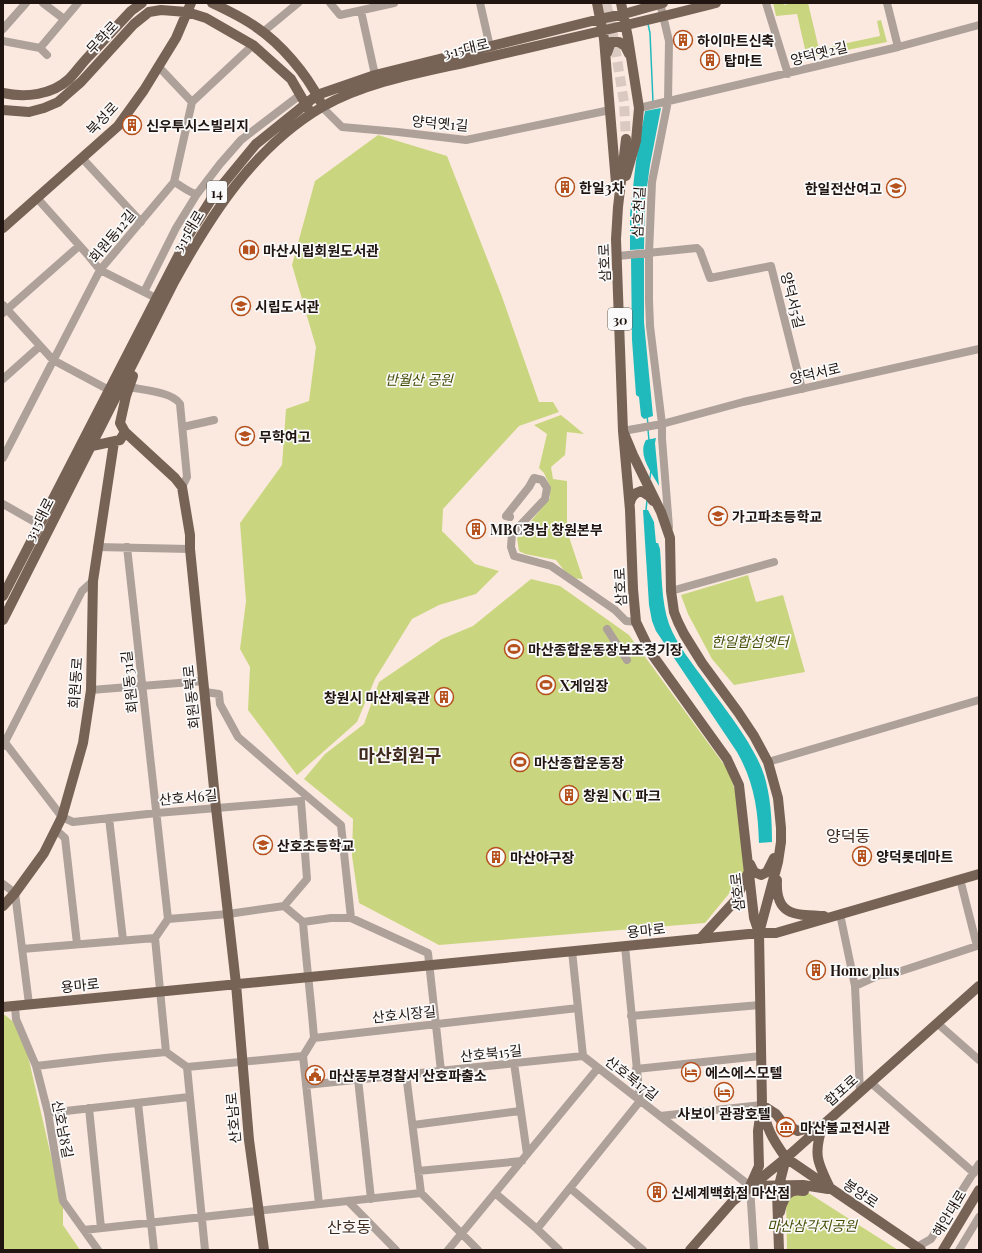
<svg xmlns="http://www.w3.org/2000/svg" width="982" height="1253" font-family="'Playfair Display','Noto Sans KR',serif">
<rect width="100%" height="100%" fill="#fbe9e0"/>
<path fill="#cad67f" d="M773,3h10l1,2 8,-2h16l11,46 61,-13 -3,-15 4,-1 6,22 -80,16 -10,-44 -21,2z
M378,135l69,21 54,138 38,108h14l6,10 -40,14 -76,83 -1,22 33,33 24,7 -23,23 -37,11 -27,14 -37,60 -18,43 -60,53 -49,-65 2,-43 -10,-18 6,-48 -6,-78 42,-58 4,-56 23,-8 7,-54 -24,-82 23,-84z
M561,415l23,19 -17,-2 -2,23 -14,12 2,12 14,2v50l16,48 -13,-1 -14,-18 -31,-6 -6,-3 -2,-13 33,-40v-12l-6,-13 -5,-5 8,-34 -13,-9z
M748,575l8,27 27,-7 22,77 -71,13 -22,-26 -24,-45 -7,-19z
M531,579l29,7 69,49 99,135 10,28 8,75 -41,50 -266,22 -80,-42 -7,-47 1,-37 -49,-40 21,-25 39,-30 15,-42 63,-43 31,-13z
M3,1015h2l11,9 9,19 38,165v17l17,25h-77z
M807,1192l91,58h-111l-1,-52z"/>
<path fill="#21babc" d="M661,108l-11,57 -5,37 -1,47 -14,1v-36l6,-53 9,-50z
M644,257v65l9,94 -9,3 -3,-3 -2,-19 -3,-2 -4,-55 -1,-82z
M656,438l-1,5 4,43c-7,-13 -22,-31 -13,-46z
M643,510h5l6,12 2,21h2l2,6c2,25 1,52 9,75 8,21 23,39 36,57 19,27 54,69 61,101 5,20 6,40 6,60l-13,1c-1,-34 -5,-61 -22,-91l-81,-121 -4,-10 -3,-16z"/>
<g fill="none" stroke-linecap="round" stroke-linejoin="round">
<path stroke="#21babc" stroke-width="1.5" d="M648,24l2,9 3,69
M647,416l1,8
M648,430l1,10
M650,478l1,-8
M646,510l1,-10"/>
<path stroke="#dac9c1" stroke-width="10" stroke-dasharray="10 5" stroke-linecap="butt" d="M606,3l5,20 13,79 2,37"/>
<path stroke="#ada19a" stroke-width="8" d="M43,3l21,16
M330,3l10,12 54,-12
M480,3l10,44
M660,3l9,38 -1,60 -16,81 -3,71v47l1,26 12,98v15l7,88
M766,3l22,71
M887,3l11,44
M361,11l14,64
M3,29l23,-26
M263,32l35,-29
M3,41l37,7 7,7
M40,48l38,-45
M158,66l34,36
M322,107l20,20 56,5 68,8 144,-30
M639,108l259,-61 81,-22
M82,158l59,64
M174,182c8,4 15,11 23,12l23,-30 21,-24 59,-45
M37,198l50,56 13,16 56,28
M618,256l79,-8 3,3 10,27 61,-12 31,123
M144,292l32,-64 21,-34
M3,305l50,55 56,30
M3,313l76,-67
M3,379l37,-33
M129,387c14,3 44,5 51,17l7,73 -5,10
M183,427l31,-7
M623,431l39,-7 81,-22 236,-53
M3,458l97,-188 74,-88 18,-80 61,-57
M3,504l37,21
M510,517l-4,-1 23,-29 5,-9 8,2 5,8 -2,11 -33,35 -1,13 3,9 37,10 64,44 11,11 10,1
M97,547l93,2
M127,547l41,372
M671,591l103,-29
M607,629l20,31
M91,690l113,-9
M205,692l14,2 1,10 18,33 38,33 65,55 10,93
M3,740l59,77 11,5 84,-9 144,-12 6,78 -23,27
M3,746l79,-155 11,-10
M768,762l211,-62
M109,818l14,122
M56,830l9,8 12,106
M960,879l17,67
M3,884l12,9 14,111
M840,914l15,72 5,105
M303,922l28,-4h20l77,35 13,118
M155,938l11,114 21,15 116,-11 11,-18
M22,949l133,-11 13,-19 60,-5 56,-8 19,16c3,38 8,77 11,116
M572,951l11,105 167,130 4,64
M855,986l24,-11 13,-1 85,-28
M15,1006l1,13 20,47 12,47 15,88 35,49
M631,1016l129,-11
M937,1023l42,37
M314,1038l264,-30
M303,1056l16,148
M514,1063l13,91
M36,1066l69,-8 61,-6
M187,1067l18,183
M636,1069l125,-13
M406,1074l15,119 57,57
M358,1079l13,120
M870,1082l104,91
M306,1085l277,-29
M138,1103l16,147
M89,1108l12,120
M48,1113l141,-16
M660,1116l102,-11
M413,1125l107,-14
M418,1171l104,-10
M570,1188l73,62
M495,1193l42,36 22,21
M348,1201l48,49
M537,1229l103,-128 -15,-155
M84,1230l337,-37
M917,1247l14,-8 48,-75
M448,1250l150,-182
M959,1250l20,-33"/>
<path stroke="#776355" stroke-width="10" d="M212,3c15,7 30,14 44,24 25,17 50,46 64,74
M597,3l7,36 12,144
M621,3l7,35 11,70 -3,33 -10,35
M607,53l4,-11h8l6,4 4,8
M3,93c22,5 49,2 66,-14 7,-7 13,-16 20,-23 14,-15 28,-30 42,-45l11,-8
M3,110l26,2 15,-4 14,-6 23,-20 53,-58 15,-12 12,-2 26,2 19,6 47,27 38,34 18,31
M626,139l-8,68 -2,32 7,192 7,79 3,79 3,33 15,31 76,106 12,26 15,133 5,15
M3,228l115,-102 26,-36 32,-52 15,-35
M133,376l-7,20 -6,27 5,9 50,46 7,9 8,48v14l26,259 20,176 13,156 15,110
M623,431l10,24 28,57 9,26 1,53 3,21 4,10 6,12 18,29 36,49 16,24 14,26 10,36 3,30v14l-3,20 -19,71 3,172c5,24 9,32 24,53l135,92
M92,446l28,-6 5,-8
M630,503c1,-6 4,-10 11,-12l8,5 4,5
M3,596l187,-363 24,-38 42,-51 61,-49 58,-20 225,-56 24,-5 39,-11
M3,620l171,-338c37,-67 80,-135 148,-175 43,-25 101,-35 150,-46 81,-19 163,-37 244,-58
M750,864l4,8 7,3 6,-3 7,-14
M777,880c-2,36 18,35 47,36
M3,906l12,-13 29,-40 18,-36 21,-74 8,-53 2,-109 21,-139
M700,939l35,-38 13,-28
M3,1007l756,-74h17l203,-59
M762,1105l14,9 7,9 15,8 22,-6
M761,1110l-3,21 1,35 -9,20 53,-1 25,4
M823,1125c-10,28 -6,37 7,63
M780,1212c1,-7 6,-20 14,-21 3,-1 7,0 10,0
M690,1250l43,-49 53,-43 193,-172
M779,1250l-2,-57 9,-35
M943,1250l36,-60"/>
</g>
<defs>
<symbol id="building-ring" viewBox="-11 -11 22 22"><circle r="9.5" fill="#fafafa" stroke="#b5511d" stroke-width="1.5"/><path d="M-4-6H4V6H1V3H-1V6H-4ZM-2.5-4.3h1.7v1.8h-1.7ZM.8-4.3h1.7v1.8H.8ZM-2.5-1h1.7V.8h-1.7ZM.8-1h1.7V.8H.8Z" fill="#b5511d"/></symbol>
<symbol id="school-ring" viewBox="-11 -11 22 22"><circle r="9.5" fill="#fafafa" stroke="#b5511d" stroke-width="1.5"/><path d="M0-5L7-2L0 1L-7-2ZM-4 1L0 2.5L4 1V4Q0 6-4 4Z" fill="#b5511d"/></symbol>
<symbol id="library-ring" viewBox="-11 -11 22 22"><circle r="9.5" fill="#fafafa" stroke="#b5511d" stroke-width="1.5"/><path d="M-6-4Q-3-5.5-.7-3.5V5Q-3 3-6 4ZM6-4Q3-5.5 .7-3.5V5Q3 3 6 4Z" fill="#b5511d"/></symbol>
<symbol id="stadium-ring" viewBox="-11 -11 22 22"><circle r="9.5" fill="#fafafa" stroke="#b5511d" stroke-width="1.5"/><path d="M0-5a6.5 5 0 1 0 0 10a6.5 5 0 1 0 0-10ZM-3.5-1.8h7v3.6h-7Z" fill="#b5511d"/></symbol>
<symbol id="hotel-ring" viewBox="-11 -11 22 22"><circle r="9.5" fill="#fafafa" stroke="#b5511d" stroke-width="1.5"/><path d="M-6-4.5h1.5V1H6V5H4.5V3h-9V5H-6ZM-4 0a1.8 1.8 0 1 1 3.6 0ZM.5 0V-2.5h3Q6-2.5 6 0Z" fill="#b5511d"/></symbol>
<symbol id="civic-ring" viewBox="-11 -11 22 22"><circle r="9.5" fill="#fafafa" stroke="#b5511d" stroke-width="1.5"/><path d="M-.6-6.5H3V-4.5H.6V-3L4-1V1h2V6H-6V1h2V-1L-.6-3ZM-1.2 2.5V6h2.4V2.5Z" fill="#b5511d"/></symbol>
<symbol id="museum-ring" viewBox="-11 -11 22 22"><circle r="9.5" fill="#fafafa" stroke="#b5511d" stroke-width="1.5"/><path d="M0-6L6-3V-2H-6V-3ZM-5-1h2V3h-2ZM-1-1h2V3h-2ZM3-1h2V3H3ZM-6 4H6V6H-6Z" fill="#b5511d"/></symbol>
</defs>
<g fill-rule="evenodd">
<use href="#building-ring" x="672" y="29" width="22" height="22"/>
<use href="#building-ring" x="699" y="49" width="22" height="22"/>
<use href="#building-ring" x="121" y="114" width="22" height="22"/>
<use href="#building-ring" x="554" y="176" width="22" height="22"/>
<use href="#school-ring" x="885" y="177" width="22" height="22"/>
<use href="#library-ring" x="238" y="239" width="22" height="22"/>
<use href="#school-ring" x="230" y="295" width="22" height="22"/>
<use href="#school-ring" x="234" y="425" width="22" height="22"/>
<use href="#school-ring" x="707" y="505" width="22" height="22"/>
<use href="#building-ring" x="465" y="518" width="22" height="22"/>
<use href="#stadium-ring" x="503" y="638" width="22" height="22"/>
<use href="#stadium-ring" x="535" y="674" width="22" height="22"/>
<use href="#building-ring" x="433" y="686" width="22" height="22"/>
<use href="#stadium-ring" x="509" y="751" width="22" height="22"/>
<use href="#building-ring" x="558" y="784" width="22" height="22"/>
<use href="#school-ring" x="252" y="834" width="22" height="22"/>
<use href="#building-ring" x="851" y="845" width="22" height="22"/>
<use href="#building-ring" x="485" y="846" width="22" height="22"/>
<use href="#building-ring" x="805" y="959" width="22" height="22"/>
<use href="#hotel-ring" x="680" y="1061" width="22" height="22"/>
<use href="#civic-ring" x="304" y="1064" width="22" height="22"/>
<use href="#hotel-ring" x="713" y="1081" width="22" height="22"/>
<use href="#museum-ring" x="775" y="1116" width="22" height="22"/>
<use href="#building-ring" x="646" y="1181" width="22" height="22"/>
</g>
<g text-anchor="middle" dominant-baseline="central" stroke-width="3.5" stroke-linejoin="round" paint-order="stroke">
<g fill="#fafafa" stroke="#615a56" stroke-width="1">
<rect x="207" y="181" width="20" height="22" rx="3"/>
<rect x="608" y="308" width="24" height="22" rx="3"/>
</g>
<g font-size="13" font-weight="bold" fill="#201510">
<text x="217" y="192">14</text>
<text x="620" y="319">30</text>
</g>
<g font-size="14" fill="#201510" stroke="#fafafa">
<text transform="translate(102 37) rotate(-47)">무학로</text>
<text transform="translate(466 48) rotate(-13)">3·15대로</text>
<text transform="translate(819 53) rotate(-14)">양덕옛2길</text>
<text transform="translate(102 118) rotate(-47)">북성로</text>
<text transform="translate(440 123) rotate(5)">양덕옛1길</text>
<text transform="translate(638 212) rotate(-87)">삼호천길</text>
<text transform="translate(188 231) rotate(-59)">3·15대로</text>
<text transform="translate(112 236) rotate(-50)">회원동12길</text>
<text transform="translate(604 263) rotate(-92)">삼호로</text>
<text transform="translate(793 300) rotate(76)">양덕서5길</text>
<text transform="translate(815 373) rotate(-13)">양덕서로</text>
<text transform="translate(39 519) rotate(-63)">3·15대로</text>
<text transform="translate(620 587) rotate(-93)">삼호로</text>
<text transform="translate(129 682) rotate(-96)">회원동31길</text>
<text transform="translate(75 683) rotate(-86)">회원동로</text>
<text transform="translate(191 697) rotate(-96)">회원동북로</text>
<text transform="translate(188 797) rotate(-5)">산호서6길</text>
<text transform="translate(737 892) rotate(-96)">삼호로</text>
<text transform="translate(646 930) rotate(-6)">용마로</text>
<text transform="translate(80 985) rotate(-6)">용마로</text>
<text transform="translate(404 1014) rotate(-6)">산호시장길</text>
<text transform="translate(491 1053) rotate(-6)">산호북15길</text>
<text transform="translate(632 1078) rotate(38)">산호북17길</text>
<text transform="translate(841 1090) rotate(-42)">합포로</text>
<text transform="translate(233 1118) rotate(-95)">산호남로</text>
<text transform="translate(63 1129) rotate(79)">산호남8길</text>
<text transform="translate(861 1193) rotate(34)">봉양로</text>
<text transform="translate(949 1213) rotate(-59)">해안대로</text>
</g>
<g font-size="14" font-weight="bold" fill="#201510" stroke="#fafafa" text-anchor="start">
<text x="697" y="40">하이마트신축</text>
<text x="724" y="60">탑마트</text>
<text x="146" y="125">신우투시스빌리지</text>
<text x="579" y="187">한일3차</text>
<text x="882" y="188" text-anchor="end">한일전산여고</text>
<text x="263" y="250">마산시립회원도서관</text>
<text x="255" y="306">시립도서관</text>
<text x="259" y="436">무학여고</text>
<text x="732" y="516">가고파초등학교</text>
<text x="490" y="529">MBC경남 창원본부</text>
<text x="528" y="649">마산종합운동장보조경기장</text>
<text x="560" y="685">X게임장</text>
<text x="430" y="697" text-anchor="end">창원시 마산제육관</text>
<text x="534" y="762">마산종합운동장</text>
<text x="583" y="795">창원 NC 파크</text>
<text x="277" y="845">산호초등학교</text>
<text x="876" y="856">양덕롯데마트</text>
<text x="510" y="857">마산야구장</text>
<text x="830" y="970">Home plus</text>
<text x="705" y="1072">에스에스모텔</text>
<text x="329" y="1075">마산동부경찰서 산호파출소</text>
<text x="724" y="1113" text-anchor="middle">사보이 관광호텔</text>
<text x="800" y="1127">마산불교전시관</text>
<text x="671" y="1192">신세계백화점 마산점</text>
</g>
<g font-size="14" font-style="italic" fill="#484e07" stroke="#fafafa">
<text x="419" y="379">반월산 공원</text>
<text x="750" y="641">한일합섬옛터</text>
<text x="812" y="1225">마산삼각지공원</text>
</g>
<g font-size="16" fill="#412b1f" stroke="#fafafa">
<text x="848" y="835">양덕동</text>
<text x="349" y="1226">산호동</text>
</g>
<g font-size="18" font-weight="bold" fill="#412b1f" stroke="#fafafa">
<text x="400" y="755">마산회원구</text>
</g>
</g>
<rect width="982" height="1253" fill="none" stroke="#201510" stroke-width="8"/>
</svg>
